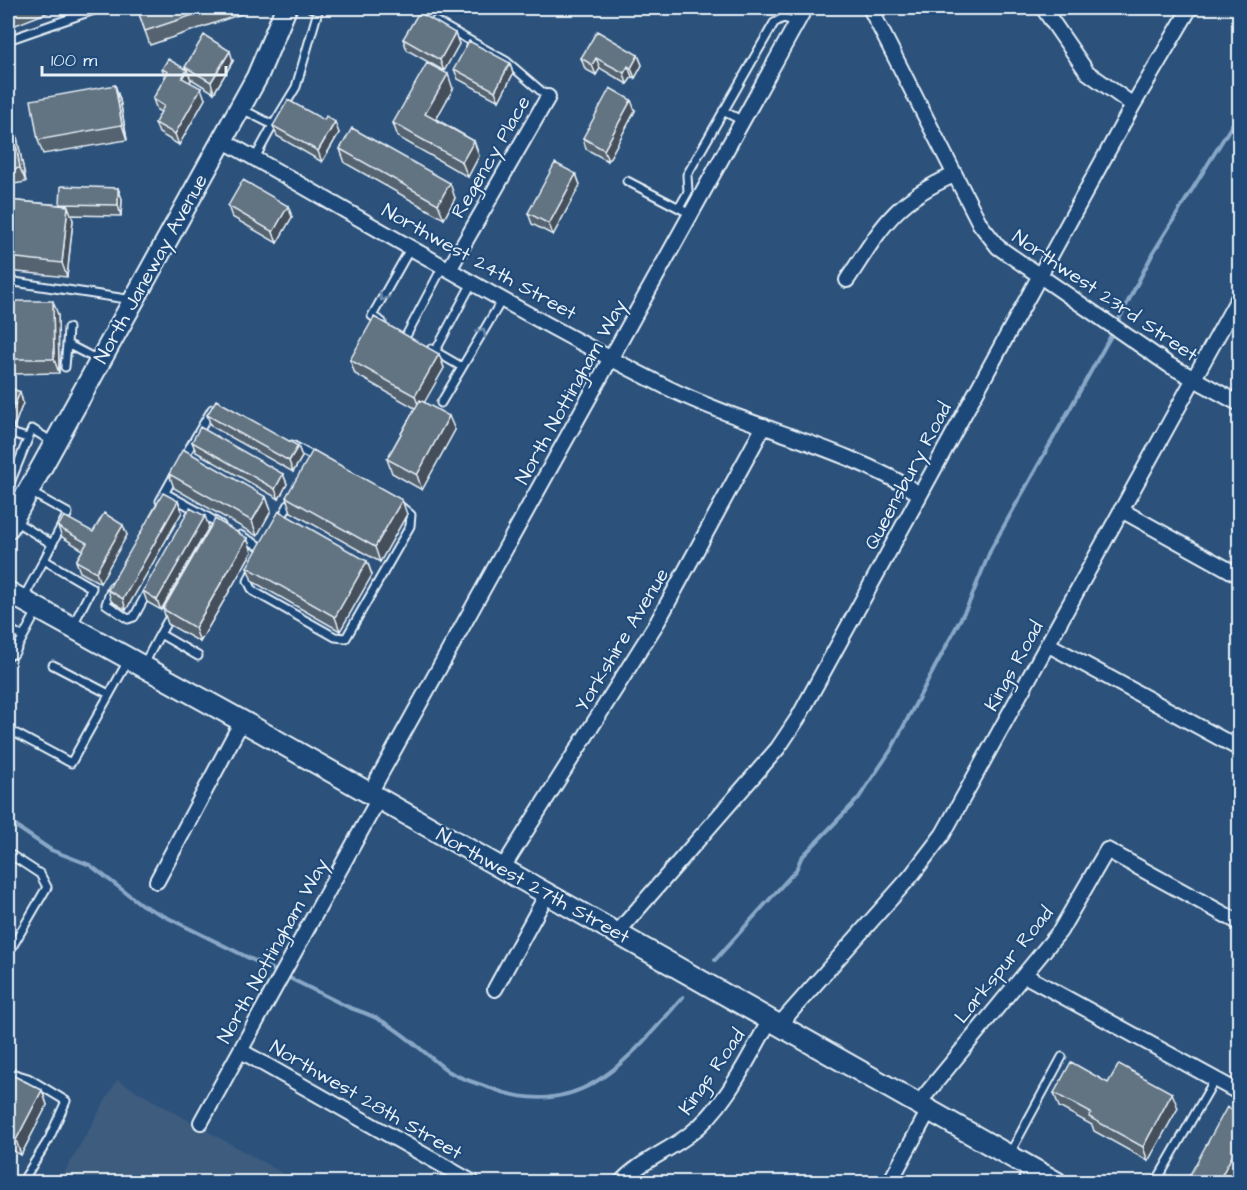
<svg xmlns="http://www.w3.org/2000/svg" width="1247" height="1190" font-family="'Architects Daughter',sans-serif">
<rect width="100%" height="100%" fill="#2c527c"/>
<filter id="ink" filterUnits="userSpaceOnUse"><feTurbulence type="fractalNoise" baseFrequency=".0167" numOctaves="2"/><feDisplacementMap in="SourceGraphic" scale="12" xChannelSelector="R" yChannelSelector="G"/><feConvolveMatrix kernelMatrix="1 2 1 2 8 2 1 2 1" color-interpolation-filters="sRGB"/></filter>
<g filter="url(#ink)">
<path fill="#3c5c7e" d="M117,1080l181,102h-239z"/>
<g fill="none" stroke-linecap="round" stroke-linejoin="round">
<path stroke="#89a7c6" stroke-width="4" d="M1116,325l37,-72 87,-141
M8,821l43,29 39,15 52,40 206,102c11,4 24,8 34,14 24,13 44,34 66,50 12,8 29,12 42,17 92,35 138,-29 193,-91
M715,960l81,-90 5,-12 57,-59 33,-49 78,-147 22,-54 122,-217"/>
<defs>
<path id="lane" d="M435,21l71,40 42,36
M8,40l92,-32
M242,109l31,16 -18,33
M723,111l18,9
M273,125l23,-38 22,-76 -7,-3
M627,181l56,29
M679,208l9,-16 -1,-17 87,-152 9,-5 14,4
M8,281l125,19
M382,322l-10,-6 39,-69
M68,328l-1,16 31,16
M406,336l37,-70
M431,349l31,18
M435,352l38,-71
M65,367l2,-23
M441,403l62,-105
M8,432l19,6
M292,445l24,13
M183,459l29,-50
M8,488l24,-59 22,14
M30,492l38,21 -24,47
M165,493l29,16
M160,501l15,-27
M190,516l4,-7 27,16
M13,520l39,24
M280,520l12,-21
M240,535l24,14 -1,2
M253,569l-5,12 5,10 82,46 11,1 64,-112 1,-11 -12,-10
M112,587l-6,17 22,15 6,-2 14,-26
M23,599l21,-39 48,28 -19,37
M8,628l15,9
M160,634l12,-21
M8,655l6,-1 23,-43
M144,664l16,-30 38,22
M53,665l56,29
M17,734l54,29 57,-102
M8,853l32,21 7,13 -39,67
M8,1072l20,6 38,23 -17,38 -27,43
M1010,1153l52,-96
M1021,1182l8,-13
M1156,1182l59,-103"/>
<path id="street" d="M870,8l110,216 18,23 171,118 71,39
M1043,8l44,64 46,33
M222,140c147,83 293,171 444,247 83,41 175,58 254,107
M450,268l98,-171
M847,280c35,-53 47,-79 107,-105
M1121,510l119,66
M1049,645l191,104
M370,793l435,-785
M502,869l156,-248 106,-195
M157,881l85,-160
M617,933l161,-185 20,-30 335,-613 57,-97
M1024,975l216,118
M495,989l52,-95
M779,1025l132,-149 32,-42 297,-539
M241,1051l231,131
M918,1104l142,-173 47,-81 133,73
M201,1122l178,-324
M621,1182c20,-21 46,-30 69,-48 36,-27 58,-76 80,-114
M890,1182l39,-72"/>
<path id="secondary" d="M8,528l249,-451 29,-69
M8,592l234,129 814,461"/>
</defs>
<use href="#lane" stroke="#e8f1f8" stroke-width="11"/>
<use href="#street" stroke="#e8f1f8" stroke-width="18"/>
<use href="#secondary" stroke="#e8f1f8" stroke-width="24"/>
<use href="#lane" stroke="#1f4a7a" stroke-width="7"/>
<use href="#street" stroke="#1f4a7a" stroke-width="14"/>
<use href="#secondary" stroke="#1f4a7a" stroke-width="20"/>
</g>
<path fill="#546370" stroke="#e8f1f8" stroke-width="1.5" d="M8,8h51l-51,20z
M137,8h108l2,4 -97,33z
M403,39l56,5 -15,27 -37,-21z
M638,55l4,10 -7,13 -3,-1 -5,7 -27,-16 -4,7 -11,-6 -4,-11z
M233,61l-19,32 -24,-15 1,2 -1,2 15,17 -26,46 -20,-12 -4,-10 6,-11 -4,-2 -4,-11 12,-22 -3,-8h24l-1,-2z
M510,63l3,11 -14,27 -41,-22 -4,-10z
M8,76l4,12 3,18 -4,1 15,75 -18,3z
M115,85l5,15 7,40 -84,14 -5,-14z
M453,89l-17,30 38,22 5,15 -11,21 -70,-40 -5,-14z
M635,111l-27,50 -22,-12 -3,-11z
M324,120l15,13 -17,29 -45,-26 -4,-10z
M340,149l115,49 -11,21 -99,-56z
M576,174l4,11 -27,50 -21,-11 -4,-11z
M118,188l4,11 -1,17 -50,-1 2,5 -6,57 -59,-6v-71l53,5 -1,-1z
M228,206h60l4,11 -15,26 -45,-26z
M8,301l50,14 1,58 -51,1z
M439,354l5,14 -20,34 31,28 -33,60 -30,-17 -5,-14 28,-51 -60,-34 -5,-14z
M8,387l12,5 3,11 -9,24 -6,-3z
M207,415l91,31 4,11 -9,15 -82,-46z
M192,442l91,32 4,10 -8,15 -83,-47z
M169,474l97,23 5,14 -14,25 -83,-48z
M286,497l121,17 -27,48 -89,-50z
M178,501l4,11 -56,98 -15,-9 -3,-11z
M58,527l35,5 34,3 -27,48 -20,-11 -4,-11 7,-11 -21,-13z
M209,527l-48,83 -14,-8 -4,-11z
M247,538l5,14 -52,90 -32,-18 -5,-15z
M367,561l5,14 -32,56 -88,-50 -5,-14z
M8,1073l34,17 5,15 -26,50 -13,-7z
M1108,1083l70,25 -30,53 -54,-30 -2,-6 -33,-18 -5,-14z"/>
<path fill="#45505b" stroke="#e8f1f8" stroke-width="1.5" d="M455,33l4,11 -15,27 -4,-11z
M230,51l3,10 -19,32 -3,-11z
M638,55l4,10 -7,13 -4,-10z
M596,58l4,10 -4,7 -4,-10z
M510,63l3,11 -14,27 -4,-10z
M628,66l4,11 -5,7 -3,-11z
M187,70l4,10 -5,8 -4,-10z
M448,74l5,15 -22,39 -6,-14z
M8,76l4,12 3,18 -5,-14z
M115,85l5,15 7,40 -5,-15z
M201,88l4,11 -26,46 -4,-11z
M8,97l3,10 15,75 -6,-14z
M631,100l4,11 -27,50 -4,-11z
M335,122l4,11 -17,29 -4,-11z
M474,141l5,15 -11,21 -6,-15z
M576,174l4,11 -27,50 -4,-11z
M450,183l5,15 -11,21 -6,-15z
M118,188l4,11 -1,17 -3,-11z
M68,206l5,14 -6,57 -5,-14z
M288,206l4,11 -15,26 -4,-11z
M53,301l5,14 1,58 -5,-14z
M439,354l5,14 -24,42 -5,-14z
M20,392l3,11 -9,24 -4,-11z
M449,416l6,14 -33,60 -5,-15z
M298,446l4,11 -9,15 -4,-11z
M8,450l3,11 -3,15z
M283,474l4,10 -8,15 -4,-10z
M266,497l5,14 -14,25 -5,-15z
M402,500l5,14 -27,48 -5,-15z
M178,501l4,11 -56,98 -3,-11z
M205,516l4,11 -48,83 -4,-10z
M123,525l4,10 -27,48 -4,-11z
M247,538l5,14 -52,90 -5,-14z
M367,561l5,14 -32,56 -5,-14z
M42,1090l5,15 -26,50 -5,-15z
M1172,1093l6,15 -30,53 -5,-14z
M1239,1143v24l-8,15h-13z"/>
<path fill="#627382" stroke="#e8f1f8" stroke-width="1.5" d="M8,8h10l-10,3z
M137,8h77l-69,23z
M419,12l36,21 -15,27 -37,-21z
M597,31l41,24 -7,13 -3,-2 -4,7 -28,-15 -4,7 -11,-7z
M204,35l26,16 -19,31 -26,-15z
M469,41l41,22 -15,28 -41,-22z
M168,59l19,11 -5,8 19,10 -26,46 -20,-11 9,-17 -11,-7 15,-27 -6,-3z
M427,63l21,11 -23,40 49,27 -12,21 -69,-39z
M8,78l2,14 -2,1z
M115,85l7,40 -84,15 -7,-40z
M610,88l21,12 -27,50 -21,-12z
M8,100l12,68 -12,2z
M288,100l36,20 2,-4 9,6 -17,29 -45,-25z
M352,128l98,55 -12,21 -98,-55z
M555,163l21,11 -27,50 -21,-11z
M243,180l45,26 -15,26 -45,-26z
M61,186l57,2v17l-58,-1z
M8,200l60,6 -6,57 -54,-6z
M8,301h45l1,58h-46z
M374,317l65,37 -24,42 -65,-36z
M8,387l12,5 -10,24 -2,-1z
M216,400l82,46 -9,15 -82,-46z
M420,400l29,16 -32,59 -30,-16z
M200,427l83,47 -8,15 -83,-47z
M183,449l83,48 -14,24 -83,-47z
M313,450l89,50 -27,47 -89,-50z
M163,493l15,8 -55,98 -15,-9z
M190,508l15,8 -48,84 -14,-9z
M279,511l88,50 -32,56 -88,-50z
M104,513l19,12 -27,47 -20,-11 11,-18 -29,-16 6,-11 29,16z
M215,519l32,19 -52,90 -32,-19z
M1071,1062l37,21 11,-19 53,29 -29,54 -54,-30 2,-4 -37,-20z
M8,1073l34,17 -26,50 -8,-4z
M1227,1107l12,7v29l-21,39h-32z"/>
<defs><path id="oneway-chevron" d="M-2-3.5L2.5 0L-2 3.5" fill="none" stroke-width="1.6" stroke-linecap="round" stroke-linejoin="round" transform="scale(1.5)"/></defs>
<g stroke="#6f8dac">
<use href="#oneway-chevron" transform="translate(383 297) rotate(119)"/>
<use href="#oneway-chevron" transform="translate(482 332) rotate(-60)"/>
</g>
</g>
<g text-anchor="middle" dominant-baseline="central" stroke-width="4.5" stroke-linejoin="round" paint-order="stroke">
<g font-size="20" fill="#e8f1f8" stroke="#1f4a7a">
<text transform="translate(491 157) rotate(-60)">Regency Place</text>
<text transform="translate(479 262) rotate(29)">Northwest 24th Street</text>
<text transform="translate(151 269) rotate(-61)">North Janeway Avenue</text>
<text transform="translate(1105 296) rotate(34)">Northwest 23rd Street</text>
<text transform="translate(571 392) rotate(-61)">North Nottingham Way</text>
<text transform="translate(908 476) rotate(-62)">Queensbury Road</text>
<text transform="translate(622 640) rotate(-59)">Yorkshire Avenue</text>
<text transform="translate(1014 666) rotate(-61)">Kings Road</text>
<text transform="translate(533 886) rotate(29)">Northwest 27th Street</text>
<text transform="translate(273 951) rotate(-61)">North Nottingham Way</text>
<text transform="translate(1004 965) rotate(-51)">Larkspur Road</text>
<text transform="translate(712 1072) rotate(-55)">Kings Road</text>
<text transform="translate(366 1100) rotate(30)">Northwest 28th Street</text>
</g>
</g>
<rect width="1247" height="1190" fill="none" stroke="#1f4a7a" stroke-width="30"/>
<rect x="15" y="15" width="1217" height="1160" fill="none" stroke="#e8f1f8" stroke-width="2" filter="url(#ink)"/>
<path d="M42 66v9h184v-9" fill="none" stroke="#e8f1f8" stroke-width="3"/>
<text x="51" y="66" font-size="18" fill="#e8f1f8" stroke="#1f4a7a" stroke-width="4.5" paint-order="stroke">100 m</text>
</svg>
